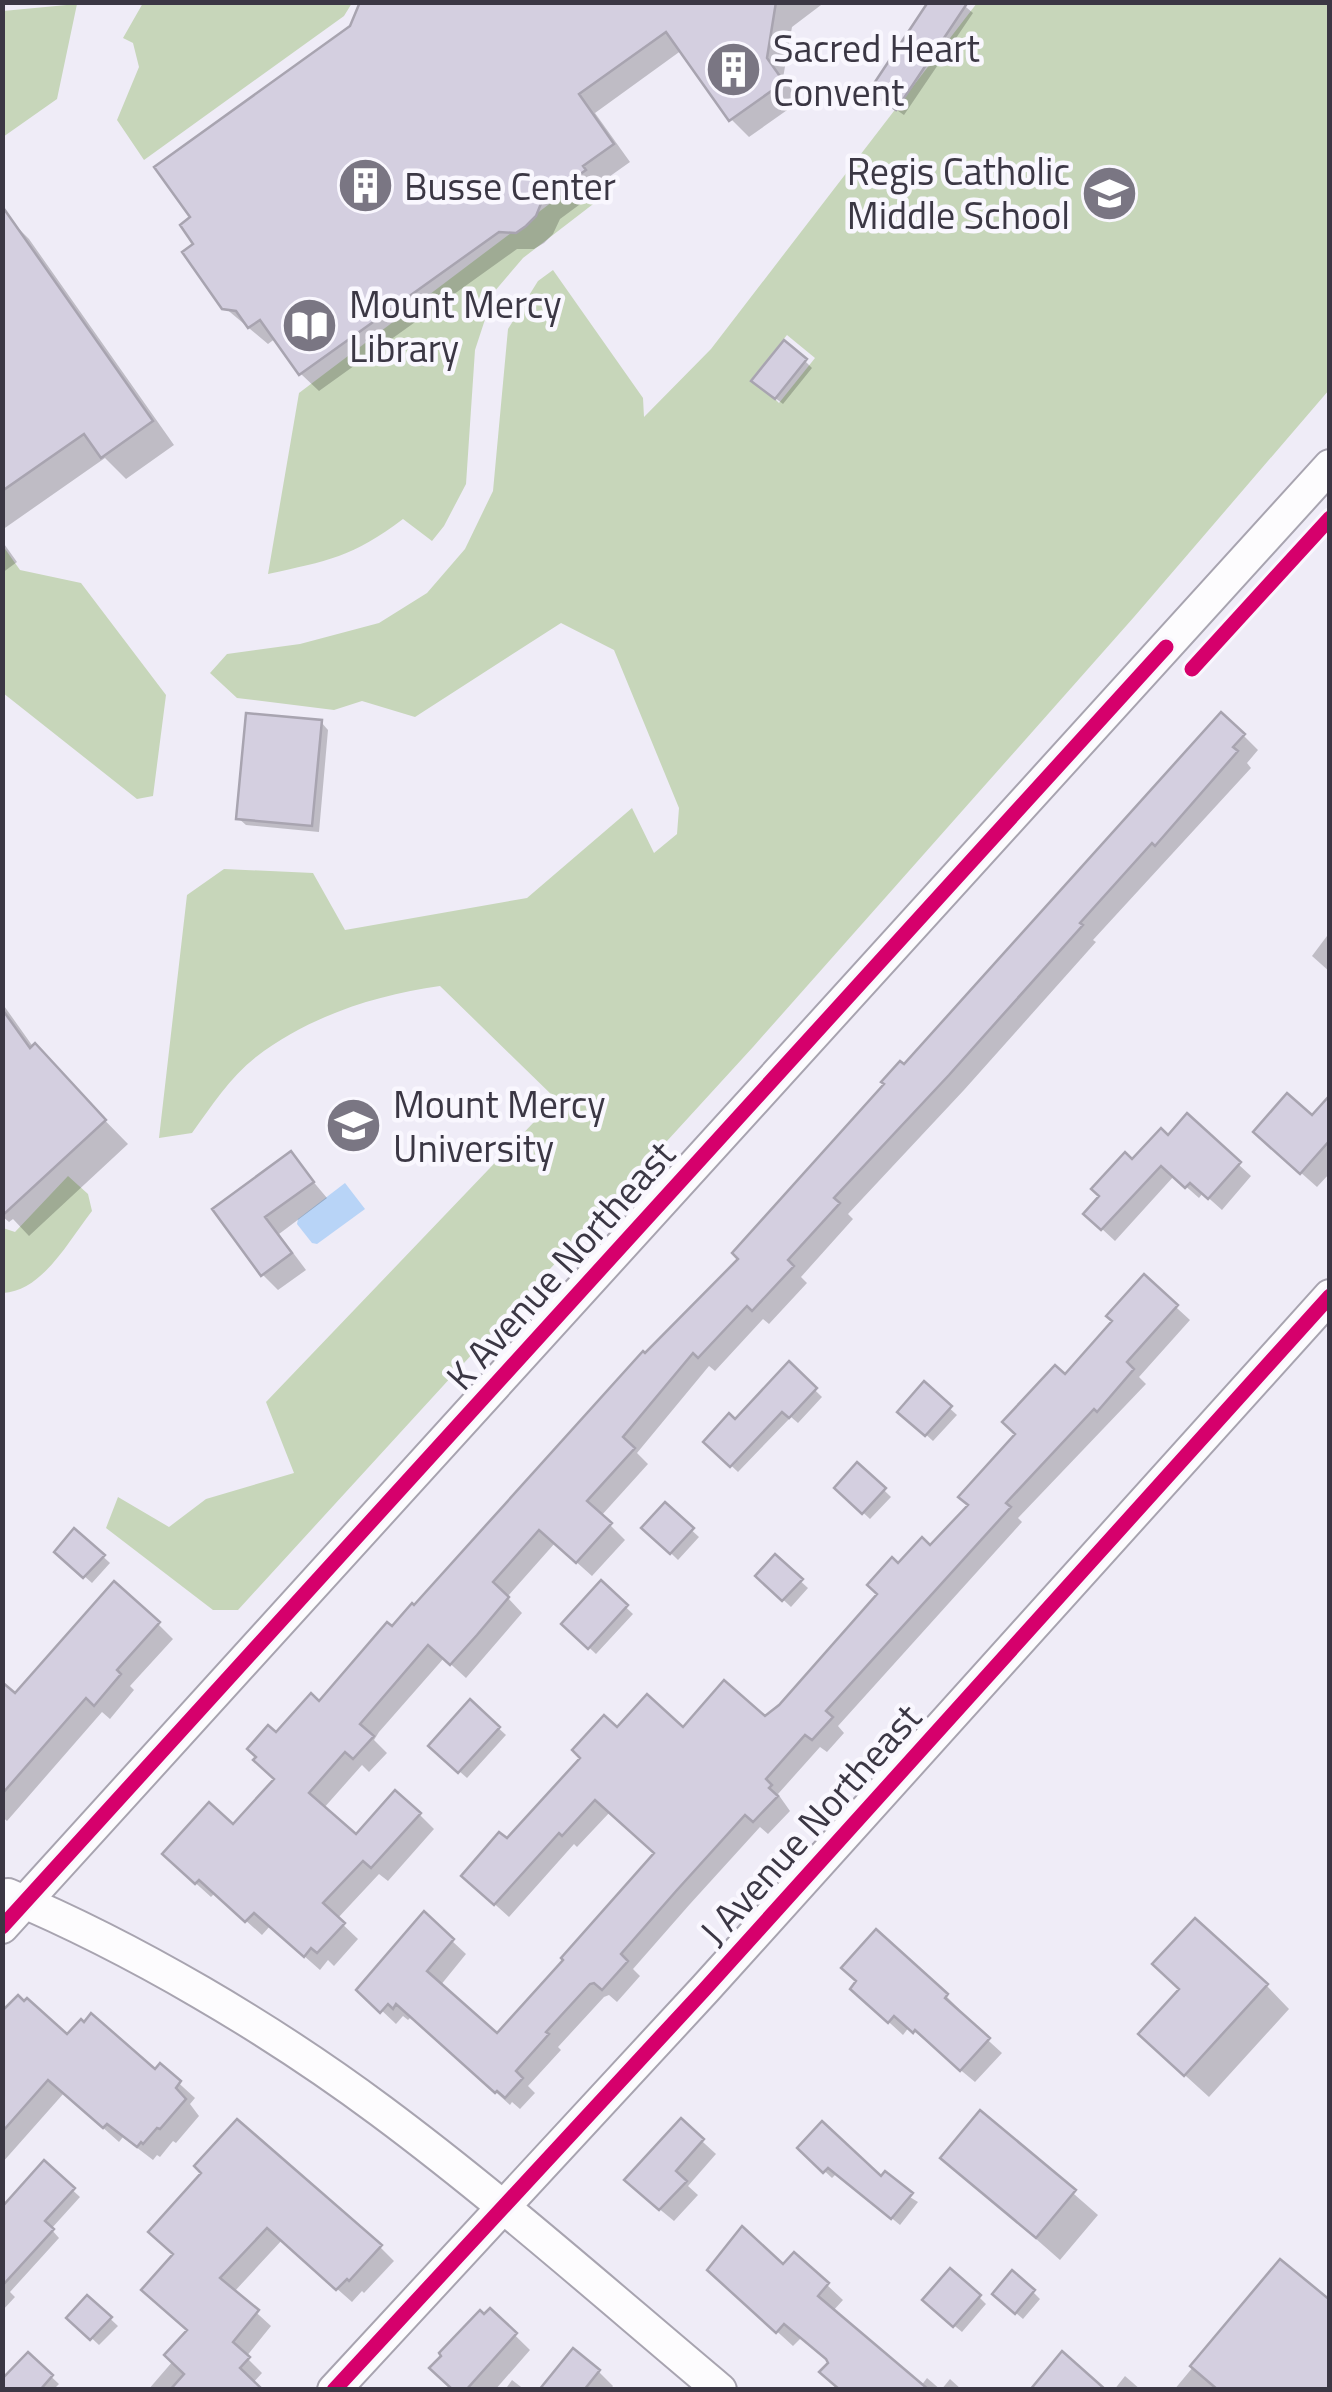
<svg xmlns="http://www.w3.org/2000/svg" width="1332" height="2392" font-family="'Titillium Web',sans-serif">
<rect width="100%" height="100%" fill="#efecf7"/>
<path fill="#c7d6ba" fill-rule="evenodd" d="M143,3v-1l209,1 -8,13 -200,144 -27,-40 22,-53 -6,-24 -10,-5z
M977,3h352v387l-195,227 -381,430 -515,563h-25l-107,-82 12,-31 51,30 37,-28 88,-26 -28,-71 290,-303 -116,-113c-64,9 -131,30 -184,71 -26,20 -45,50 -64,76l-33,5 28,-243 37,-26 89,4 32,57 182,-32 105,-90 22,45 23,-19 2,-26 -65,-158 -53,-27 -146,94 -53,-16 -28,9 -97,-12 -27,-25 17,-19 73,-10 79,-21 48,-30 38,-44 28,-58 15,-162 30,-48 15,-11 90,128 1,19 67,-68zM787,335l28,23 -36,45 -26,-26z
M77,4l-20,95 -54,38v-126z
M585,177l16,21 -78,60 -29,34 -19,58 -9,134 -22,42 -12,15 -29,-22c-50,38 -76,42 -135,55l31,-181z
M3,546l17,24 61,13 85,112 -13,101 -16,3 -134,-106z
M68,1176l20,18 4,17c-23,29 -49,80 -89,82v-65l12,4z"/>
<path fill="#b8d4f7" d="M345,1183l20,26 -48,35 -5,-1 -15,-19 1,-5z"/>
<path fill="#0003" d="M490,2h335l-33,25 -9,51 17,23 -51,36 -18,-18 -49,-69 -87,63 35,49 -31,22 3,4 -42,31 -7,15 -9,9 -10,6h-17l-198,142 -18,-17 -25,-36 -8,6 -44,-37z
M960,2l13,11 -69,102 -25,-17z
M6,216l23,23 145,206 -48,34 -21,-21 -103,72v-312z
M805,361l7,7 -29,36 -21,-16z
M2,541l15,21 -15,11z
M321,722l7,8 -9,102 -73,-7 -8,-7z
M1243,735l15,15 -11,13 4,5 -158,172 3,2 -132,148 -116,124 5,5 -52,58 6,6 -38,41 -6,-5 -48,52 -6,-5 -72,87 11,11 -47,52 24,24 -33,36 -37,-33 -48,54 15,16 -56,65 -22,-20 -65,74 -5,8 13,13 -18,19 -7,-7 -39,44 33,29 63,-24 15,15 -46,52 -9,-7 -42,45 21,20 -24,27 -6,-6 -8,10 -50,-44 -8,9 -47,-42 -4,4 -31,-28 53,-42 44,-47 -1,-45 43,-31 96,-95 231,-253 95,-97 163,-192z
M1330,932v40l-18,-16z
M2,1003l32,45 94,96 -99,92 -16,-17 -4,3 -7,-6z
M1330,1099v74l-13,14 -45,-40 40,-28z
M1187,1117l64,59 -29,34 -19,-17 -4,5 -25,-22 -59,65 -29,-27 46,-51 37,-24z
M290,1154l37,44 -48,36 27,36 -28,20 -15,-15 -48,-65z
M1144,1278l46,42 -51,57 7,7 -128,134 4,4 -184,204 6,7 -17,19 -7,-5 -42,47 12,17 -22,23 -8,-7 -70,77 -57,65 7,7 -23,26 -8,-7 -5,2 -46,50 3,3 -33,36 7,7 -15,16 -8,-7 -2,3 -98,-89 -4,4 -5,-4 -7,8 -36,-34 92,-49 14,13 -26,32 57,50 159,-183 -46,-41 -33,35 -3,-3 -65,73 -31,-28 29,-47 110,-111h66l82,-11 115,-126 18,-28 32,-18 41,-42 95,-129 49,-56z
M789,1365l33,32 -24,26 -7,-6 -53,55 -32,-30 29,-20z
M924,1385l33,30 -24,26 -32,-29z
M858,1465l33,32 -21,22 -33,-31z
M665,1506l34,31 -21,23 -33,-32z
M75,1531l35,32 -18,20 -35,-31z
M775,1558l33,30 -17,19 -33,-31z
M601,1584l32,30 -37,40 -32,-30z
M158,1624l15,15 -43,47 4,4 -24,29 -8,-7 -95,109 -5,-4v-111z
M471,1703l35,32 -39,43 -36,-32z
M859,1982l87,14 13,13 -2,3 45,41 -27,29 -66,-55 -6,8 -36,-33z
M1266,1985l23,24 -80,88 -44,-40z
M2,2026l66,12 87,35 5,-7 35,32 -5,6 9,12 -23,27 -3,-2 -13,16 -3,-2 -4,5 -30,-23 -4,5 -55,-49 -62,70z
M981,2113l117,102 -38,45 -116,-102z
M681,2122l35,32 -28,32 10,9 -24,26 -34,-28z
M800,2148l82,32 36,22 -18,23 -63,-52 -5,5z
M44,2164l36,33 -29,32 8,9 -49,54 5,5 -13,14v-82z
M204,2173l176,74 14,14 -30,32 -2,-2 -10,11 -70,-62 -48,52 37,34 -25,31 16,16 -10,11 6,6h-110l25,-29 16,-30 -13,-76z
M1280,2262l50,128h-156z
M783,2267l44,18 16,15 -11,12 89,74 6,-8 14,12h-100l-10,-26 -30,-26 -8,8 -67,-61z
M1033,2292l7,7 -17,20 -21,-18z
M979,2297l7,7 -24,28 -30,-25z
M88,2298l30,28 -19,19 -29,-27z
M490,2311l40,39 -35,40h-40l29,-72z
M28,2355l31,29 -6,6h-42z
M599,2372l14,14 -3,4h-68z
M1125,2376l16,14h-27z
M950,2379l12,11h-21z
M512,2380l13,10h-20z"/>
<path fill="#d4cfe0" stroke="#a8a4b0" stroke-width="2.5" d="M360,2h416l-9,56 17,24 -55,39 -63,-89 -87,62 35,50 -31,22 3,4 -44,31 -6,15 -10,10 -10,7 -17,-1 -200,143 -39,-55 -12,8 -12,-17 -14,-2 -40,-57 11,-8 -13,-19 10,-8 -36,-50 196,-141z
M928,2h40l-72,108 -27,-19z
M2,206l151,215 -52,37 -17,-24 -82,57z
M784,340l23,19 -32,40 -24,-18z
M1221,712l24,22 -12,13 5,4 -83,95 -3,-3 -72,80 3,2 -134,150 -115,123 6,5 -52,57 6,6 -42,45 -5,-5 -49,52 -5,-5 -70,84 12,11 -48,53 25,22 -36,40 -37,-33 -46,52 16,15 -32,38 -27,30 -22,-20 -68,79 14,12 -21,23 -8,-7 -36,41 47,41 39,-44 26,23 -50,55 -8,-7 -40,42 22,20 -28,30 -6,-5 -7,9 -50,-44 -9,9 -46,-42 -4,4 -33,-30 47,-52 24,22 41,-45 -21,-19 3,-3 -9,-8 21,-24 8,7 35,-39 8,8 68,-79 5,4 20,-23 2,2 229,-254 2,2 93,-94 -6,-6 152,-169 -3,-2 19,-21 4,3z
M246,713l76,7 -10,106 -76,-7z
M2,1009l28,39 5,-5 71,77 -104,96z
M1287,1093l25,22 18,-20v45l-30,34 -47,-42z
M1187,1113l54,49 -33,37 -18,-16 -5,5 -24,-22 -60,64 -18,-16 16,-18 -8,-7 34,-37 7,7 29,-31 7,7z
M291,1151l23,31 -49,35 27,36 -31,23 -49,-67z
M1144,1274l34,31 -51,57 7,7 -37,43 -3,-3 -88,94 5,4 -185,204 7,6 -21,23 -7,-5 -39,44 6,6 -3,3 9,8 -25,26 -8,-7 -68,75 -56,64 7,7 -26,29 -8,-7 -4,1 -44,48 3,2 -33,37 7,7 -18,20 -8,-7 -2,2 -99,-89 -3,5 -5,-5 -8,9 -24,-23 68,-79 30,28 -27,32 70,62 66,-73 -2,-2 93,-105 -59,-53 -33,36 -3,-3 -65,72 -33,-29 38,-44 8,6 73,-80 -8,-8 32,-35 13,12 30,-33 36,33 41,-47 41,36 14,-11 98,-111 -10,-9 25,-28 6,6 24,-26 8,8 38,-40 -10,-8 57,-63 -13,-12 53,-57 10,9 47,-53 -6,-5z
M789,1361l28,27 -28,30 -7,-6 -52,55 -27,-25 26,-29 6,6z
M924,1381l28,25 -27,30 -28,-24z
M857,1462l29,26 -24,26 -28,-26z
M665,1502l29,26 -24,26 -29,-26z
M74,1528l31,27 -22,23 -29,-26z
M775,1554l28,25 -21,22 -27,-25z
M601,1580l27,25 -40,44 -27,-25z
M114,1581l46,41 -43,48 4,4 -27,32 -8,-8 -84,96v-112l13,11z
M470,1699l30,28 -42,46 -30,-27z
M1195,1918l73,66 -84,92 -46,-42 41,-45 -27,-25z
M876,1929l72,65 -3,4 45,40 -30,33 -45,-41 -2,3 -19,-17 -6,7 -38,-34 6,-8 -15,-13z
M18,1995l6,6 3,-3 40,36 14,-15 3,3 7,-9 64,56 5,-6 21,18 -5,7 10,11 -26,30 -3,-1 -14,16 -2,-2 -4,5 -30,-23 -4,4 -55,-48 -46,52v-121z
M980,2110l96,80 -40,48 -96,-80z
M681,2118l23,21 -28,32 11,10 -28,29 -35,-30z
M237,2119l145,126 -33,36 -2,-2 -11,11 -69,-62 -47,50 39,32 -26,32 17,15 -10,11 23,22h-93l14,-16 -20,-19 23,-25 -46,-40 32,-36 -25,-22 53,-59 -7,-7z
M822,2121l59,55 4,-5 28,22 -22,26 -63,-51 -5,5 -26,-25z
M44,2160l31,28 -30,33 9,8 -52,57v-79z
M742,2226l41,38 11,-12 35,31 -11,13 111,94h-89l-21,-18 9,-9 -2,-4 -42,-35 -8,9 -69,-63z
M1280,2259l50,41v90h-112l-28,-24z
M950,2268l31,27 -28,32 -31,-27z
M1012,2270l23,20 -20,24 -23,-20z
M87,2295l25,22 -22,23 -24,-22z
M490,2308l27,25 -51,57h-13l-24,-22 12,-12 -2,-3 41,-43 4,4z
M573,2348l27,22 -16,20h-45z
M1062,2351l44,39h-76z
M28,2352l25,23 -13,15h-38v-11z"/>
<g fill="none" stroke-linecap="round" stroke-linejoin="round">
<defs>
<path id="street" d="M8,1895c126,53 263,134 373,216 117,87 227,185 339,279
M2,1927l1328,-1461
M334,2390l371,-401 625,-693"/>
</defs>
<use href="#street" stroke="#a8a4b0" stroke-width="36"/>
<use href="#street" stroke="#fdfcfe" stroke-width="32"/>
<defs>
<path id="cycleway" d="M1192,669l138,-151
M2,1927l1164,-1280
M334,2390l371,-401 625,-693"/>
</defs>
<use href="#cycleway" stroke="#f9f7fe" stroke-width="21"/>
<use href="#cycleway" stroke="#d6006c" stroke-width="15"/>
</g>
<defs>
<symbol id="building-disc" viewBox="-11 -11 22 22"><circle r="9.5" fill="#7a7683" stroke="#f9f7fe"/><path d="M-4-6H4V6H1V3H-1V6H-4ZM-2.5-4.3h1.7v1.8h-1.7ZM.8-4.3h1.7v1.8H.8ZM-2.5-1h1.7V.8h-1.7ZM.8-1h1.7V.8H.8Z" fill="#fff"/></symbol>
<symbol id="school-disc" viewBox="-11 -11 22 22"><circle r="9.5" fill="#7a7683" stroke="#f9f7fe"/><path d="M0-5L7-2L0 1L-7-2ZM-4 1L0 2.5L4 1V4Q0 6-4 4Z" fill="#fff"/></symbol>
<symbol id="library-disc" viewBox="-11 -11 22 22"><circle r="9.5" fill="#7a7683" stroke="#f9f7fe"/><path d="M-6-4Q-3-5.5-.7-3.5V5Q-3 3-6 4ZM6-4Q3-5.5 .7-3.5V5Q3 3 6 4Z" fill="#fff"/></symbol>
<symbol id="university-disc" viewBox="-11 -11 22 22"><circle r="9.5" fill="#7a7683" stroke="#f9f7fe"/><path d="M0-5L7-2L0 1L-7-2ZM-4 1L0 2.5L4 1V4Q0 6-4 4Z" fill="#fff"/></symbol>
</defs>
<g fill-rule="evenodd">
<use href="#building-disc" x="702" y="38" width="63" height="63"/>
<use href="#building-disc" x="334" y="154" width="63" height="63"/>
<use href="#school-disc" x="1078" y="162" width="63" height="63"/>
<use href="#library-disc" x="278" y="294" width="63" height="63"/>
<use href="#university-disc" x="322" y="1094" width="63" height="63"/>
</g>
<g text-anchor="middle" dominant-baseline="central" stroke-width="9" stroke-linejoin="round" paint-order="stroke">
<g font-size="38" fill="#3b3744" stroke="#f9f7fe" text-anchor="start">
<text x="773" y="48">Sacred Heart<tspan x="773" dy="44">Convent</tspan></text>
<text x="1070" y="171" text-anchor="end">Regis Catholic<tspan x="1070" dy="44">Middle School</tspan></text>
<text x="404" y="186">Busse Center</text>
<text x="349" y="304">Mount Mercy<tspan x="349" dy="44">Library</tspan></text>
<text x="393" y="1104">Mount Mercy<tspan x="393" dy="44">University</tspan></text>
</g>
<g font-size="38" fill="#3b3744" stroke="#f9f7fe">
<text transform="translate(560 1265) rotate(-48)">K Avenue Northeast</text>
<text transform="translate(810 1824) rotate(-48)">J Avenue Northeast</text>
</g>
</g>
<rect width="1332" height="2392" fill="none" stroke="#3b3744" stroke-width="10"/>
</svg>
